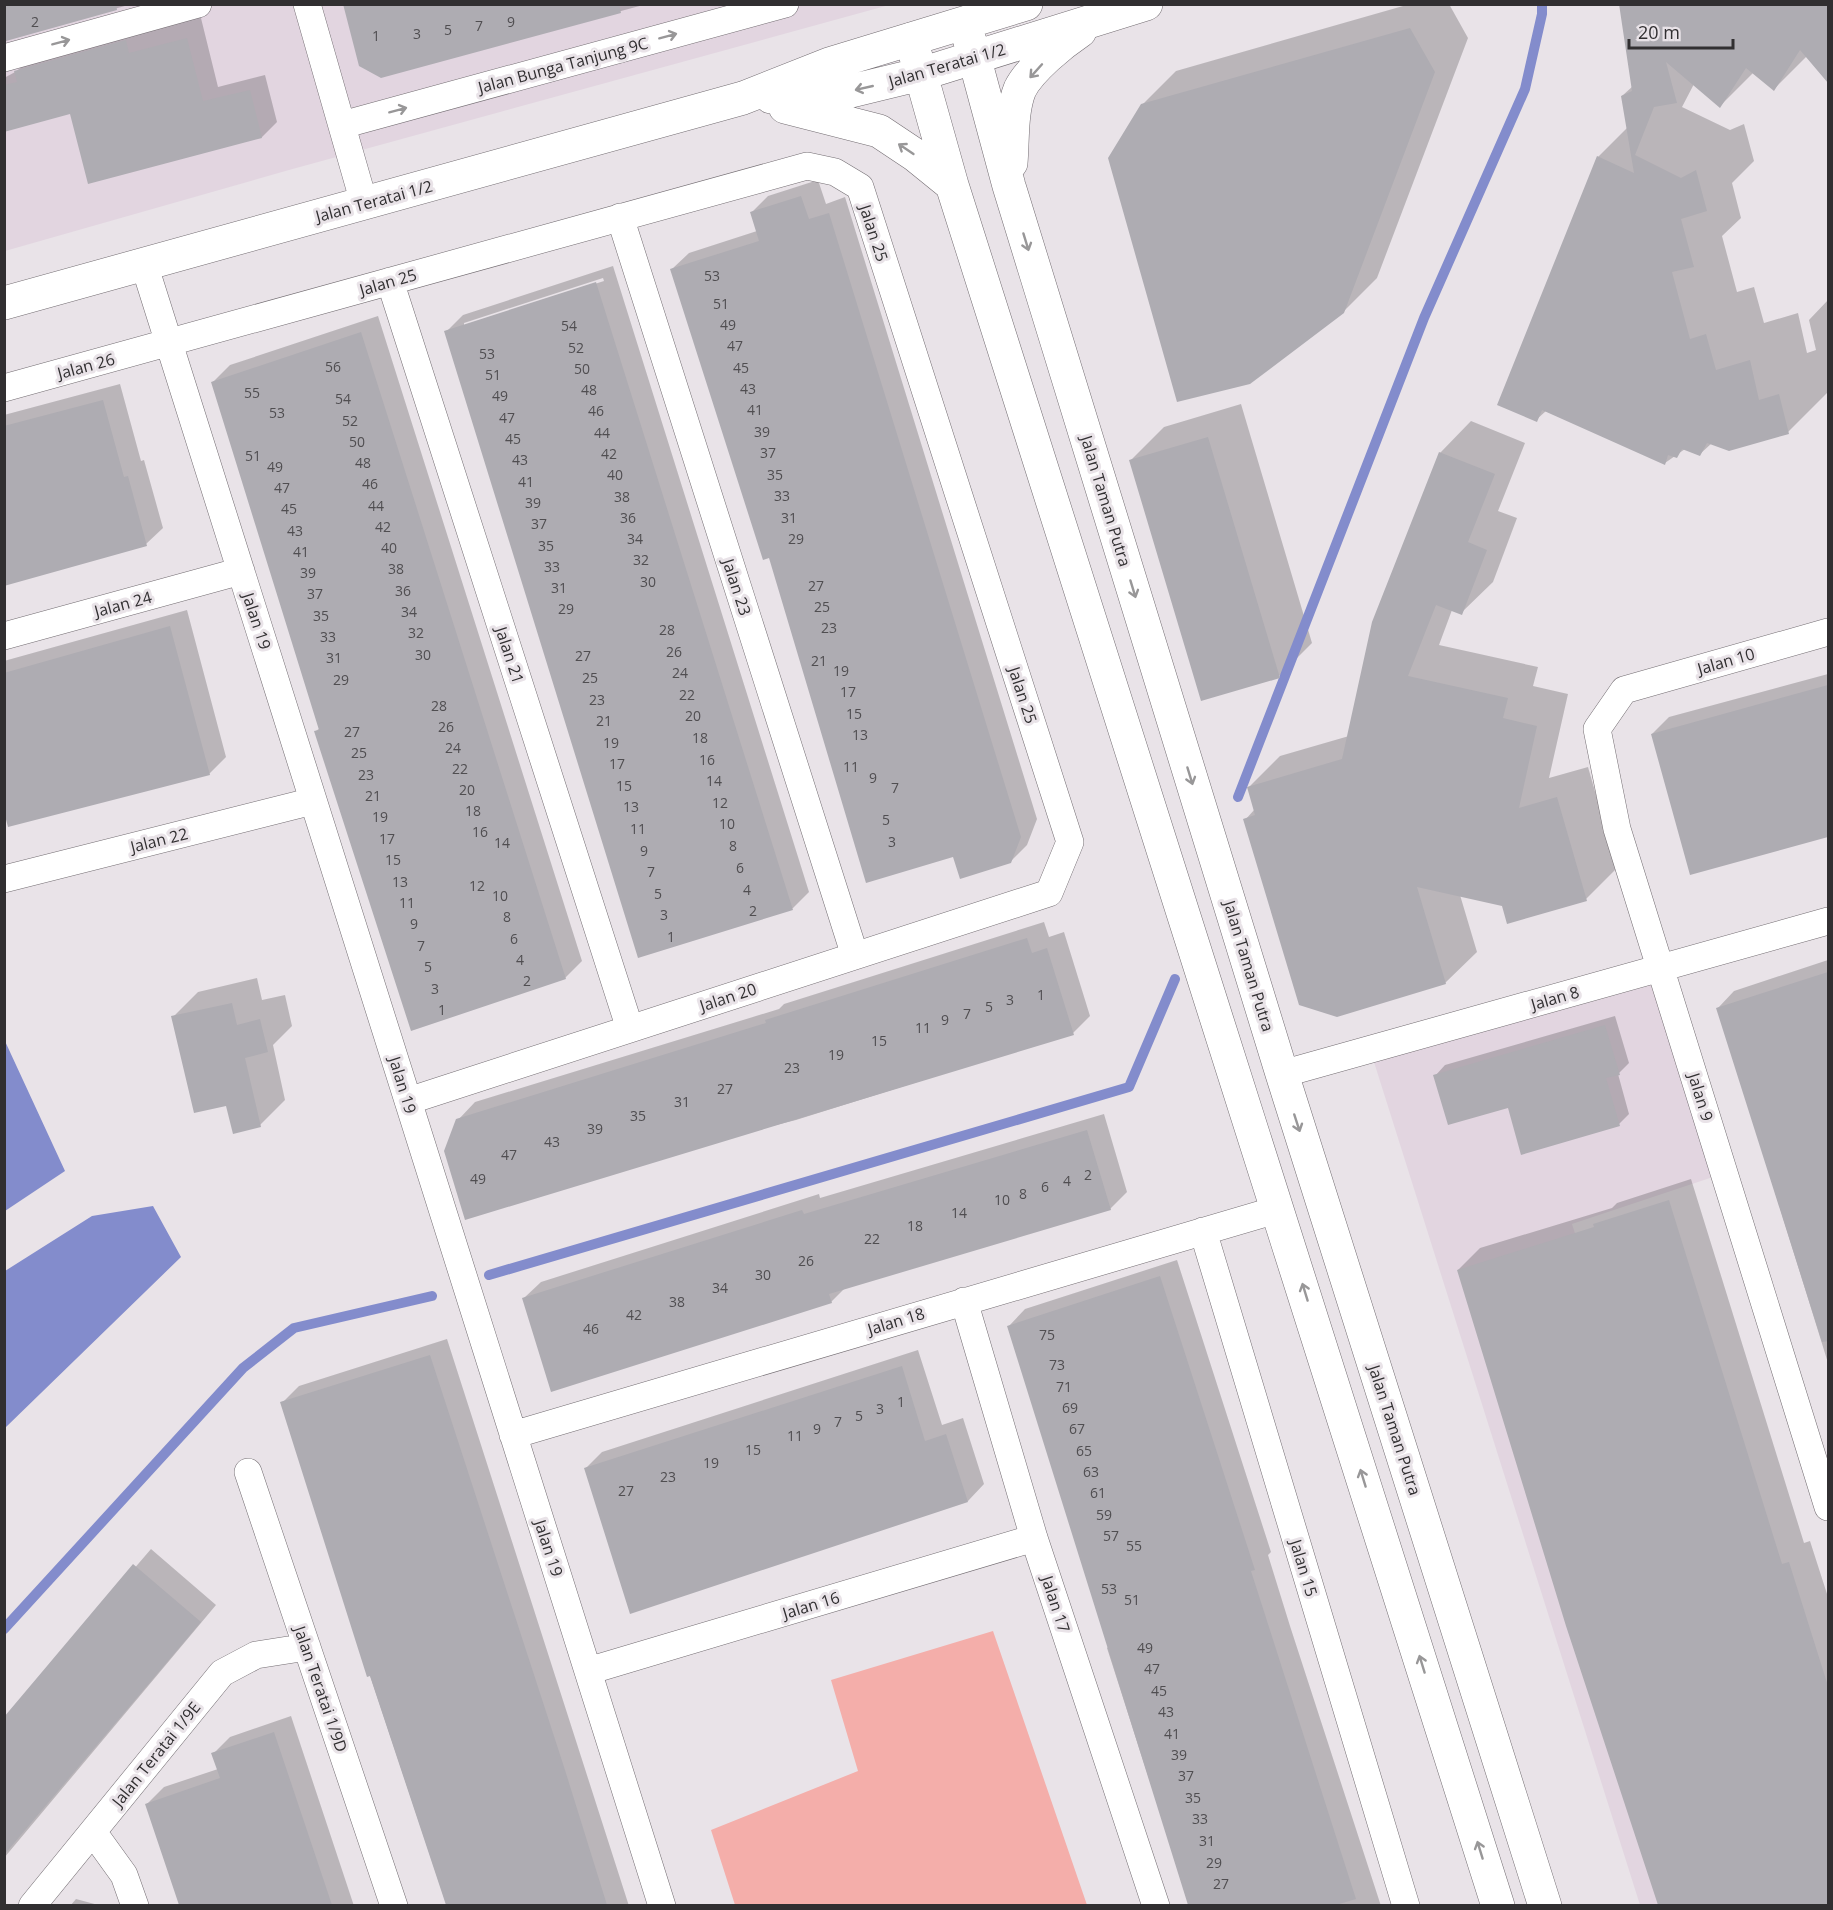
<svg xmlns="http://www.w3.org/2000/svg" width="1833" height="1910" font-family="'Open Sans',sans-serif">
<rect width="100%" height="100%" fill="#e9e3e8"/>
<path fill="#e2d5e0" d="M5,5h884l-600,165 -284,81z
M1652,985l61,192 -141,47 217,681h-149l-266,-843z"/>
<path fill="#f4aeaa" d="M993,1631l94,274h-352l-24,-75 147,-59 -27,-91z"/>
<path fill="#838ccc" d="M4,1039l61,132 -60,40h-1z
M153,1206l28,51 -176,171v-157l87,-55z"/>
<path fill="#0003" fill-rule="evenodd" d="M4,4h128l-125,35z
M344,4h303l-266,72z
M1410,4h39l19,34 -91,240 -34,34 -201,-207 34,-34z
M1620,4h208l-1,75 -20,-23 -33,33 -20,-17 -34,34 -26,-22 -12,23 48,23 14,-6 10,37 -22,22 9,35 -19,18 15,56 17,-5 10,36 34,-10 9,40 9,-3 -7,-30 19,-20v92l-40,40 -76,11 -12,11 -15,-5 -20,14 -119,-52 -10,9 62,-263 30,-30 -6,-31 11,-10z
M199,10l19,77 47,-12 12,47 -15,15 -191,-25 -67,13v-47l13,-7 15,-15z
M818,180l8,24 19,-7 192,622 -10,26 -17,17 -56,-7 -184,-299 -98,-287 17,-16 68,-22 -6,-18 17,-17z
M613,266l196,626 -16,16 -154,48 -193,-624 17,-17zM603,278l1,3 -140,45v-3z
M378,316l204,645 -17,17 -249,-247 4,-3 -107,-346 17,-17z
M120,384l21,77 3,-1 19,68 -17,16 -142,40v-169z
M1241,404l71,239 -33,33 -148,-216 33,-33z
M1471,421l54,22 -27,68 19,7 -24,64 -32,31 -9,-3 -13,35 99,22 -5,19 35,8 -19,84 39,-11 29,101 -31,31 -83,5 -43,-9 17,57 -32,31 -200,-163 10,-11 -7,-21 32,-32 69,-20 91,-283z
M187,610l39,147 -17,17 -205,35v-148z
M1828,674v162l-137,37 -39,-139 17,-17z
M1044,922l5,15 15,-5 26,84 -17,17 -277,87 -68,17 -270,-17 17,-18 304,-93 5,-5z
M1828,960v403l-110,-355 16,-17z
M257,978l5,22 23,-5 7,31 -19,19 12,55 -25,25 -33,-21 -54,-87 25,-25z
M1615,1016l14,47 -11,11 11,40 -10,10 -110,-18 -74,-30 10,-11z
M1104,1114l23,78 -17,17 -265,79 -14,14 -307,-4 17,-16 278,-88 1,4z
M1691,1179l113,364 6,-2 18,56v309h-169l-91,-281 -110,-355 22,-22 132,-40 5,-5z
M1177,1260l94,292 -3,3 22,71 91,280h-190l-51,-155 -33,-103 3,-3 -101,-319 16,-17z
M447,1339l182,567h-182l-119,-356 -46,-147 17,-17z
M918,1350l24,75 21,-7 21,66 -16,17 -382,-33 16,-16z
M151,1549l65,56 -212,253v-138z
M291,1716l63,190h-173l-34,-102 17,-17 54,-18 -5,-15 17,-17z
M76,1899l26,7h-32z"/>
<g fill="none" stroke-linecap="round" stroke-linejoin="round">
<path stroke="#838ccc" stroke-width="10" d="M1238,797l186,-479 101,-229 17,-75v-10
M489,1275l640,-188 46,-108
M4,1629l239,-261 51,-40 138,-32"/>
</g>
<path fill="#aeacb2" d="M4,4h112l1,6 -111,31z
M343,4h276l2,9 -240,65 -22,-12z
M1619,4h209v79l-28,-33 -26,41 -28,-23 -26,40 -54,-46 11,41 -23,4 -19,48 46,23 15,-8 11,41 -26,8 13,48 -22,5 18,67 16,-5 10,36 34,-10 9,40 20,-6 10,40 -60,17 -22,-8 -7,13 -18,-7 -5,9 -9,-3 -3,10 -123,-55 -5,12 -40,-17 100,-249 37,17 -13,-77 11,-5z
M1410,28l25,44 -91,241 -94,71 -73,18 -69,-244 33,-54z
M187,38l16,63 47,-11 12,48 -174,46 -18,-70 -66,18v-47l13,-3 -3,-11 112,-31 3,13z
M801,196l8,23 20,-6 192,624 -10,26 -51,16 -7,-22 -87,26 -97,-325 -6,2 -93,-291 89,-28 -9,-29z
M596,282l197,628 -155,48 -194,-627z
M361,332l205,647 -155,52 -97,-300 5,-1 -108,-348z
M103,400l21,77 4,-1 19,70 -143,40v-160z
M1208,437l72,241 -79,23 -72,-241z
M1439,452l56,22 -27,68 19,8 -25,65 -26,-10 -28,71 100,22 -5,20 34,8 -18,82 38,-11 30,104 -80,23 -5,-18 -85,-19 29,97 -109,33 -38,-12 -56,-186 12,-4 -8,-28 95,-28 30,-137z
M170,626l40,149 -202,52 -4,-15v-139z
M1828,685v152l-138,38 -39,-141z
M1027,938l5,15 15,-5 27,87 -609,185 -21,-69 12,-32 310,-96 -1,-3z
M1828,972v369l-6,1 -106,-334z
M232,1003l5,22 23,-6 8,33 -23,6 16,69 -28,7 -7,-28 -32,7 -23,-97z
M1605,1025l15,50 -14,3 14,48 -99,29 -13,-47 -60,17 -15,-50z
M1087,1130l24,80 -282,84 3,9 -281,89 -29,-94 280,-88 2,4z
M1669,1200l113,364 7,-2 39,124v219h-170l-92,-279 -109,-356 137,-43 -1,-3z
M1160,1276l95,294 -4,1 105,328 -20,6h-148l-181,-579z
M430,1355l135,415 42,135h-161l-76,-229 -3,1 -87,-275z
M902,1366l23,75 21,-7 22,68 -338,112 -46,-146z
M133,1564l68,58 -197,233v-138z
M274,1732l58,173h-153l-34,-101 75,-26 -9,-25z"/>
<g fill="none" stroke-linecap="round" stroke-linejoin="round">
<defs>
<path id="street" d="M307,4l57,199
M4,58l194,-54
M342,125l443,-121
M620,217l235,739
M144,264l518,1642
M390,281l240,748
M4,388l803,-222 28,6 25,15 210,655 -21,51 -641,208
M1828,632l-204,58 -27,39 20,100 211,678
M4,636l237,-65
M4,879l309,-78
M1282,1074l546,-153
M1203,1231l203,675
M964,1301l70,237 122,368
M513,1435l766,-226
M248,1472l146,434
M588,1671l446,-133
M93,1832l31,43 11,31
M32,1906l190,-233 34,-18 51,-8"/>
<path id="secondary" d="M965,23l44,163 273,888 263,832
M911,39l41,146 546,1721
M771,97l72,-4 78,-19 225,-70
M785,107l94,24 36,24 37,30
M1011,163c2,-23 0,-52 9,-74 10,-20 42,-46 60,-58
M4,303l739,-205 86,-34 197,-60"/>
</defs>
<use href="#street" stroke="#736d72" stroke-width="28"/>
<use href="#secondary" stroke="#736d72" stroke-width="34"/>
<use href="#street" stroke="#fff" stroke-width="27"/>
<use href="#secondary" stroke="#fff" stroke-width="33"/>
</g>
<defs><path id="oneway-shaft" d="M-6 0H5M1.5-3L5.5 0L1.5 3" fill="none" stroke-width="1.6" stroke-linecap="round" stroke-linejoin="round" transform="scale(1.5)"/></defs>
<g stroke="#989798">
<use href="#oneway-shaft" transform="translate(668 36) rotate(-15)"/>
<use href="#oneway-shaft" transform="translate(61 42) rotate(-15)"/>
<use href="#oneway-shaft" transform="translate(1036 71) rotate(132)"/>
<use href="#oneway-shaft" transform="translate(864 88) rotate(167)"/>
<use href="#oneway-shaft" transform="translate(398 110) rotate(-15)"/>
<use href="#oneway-shaft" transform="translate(906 149) rotate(-146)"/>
<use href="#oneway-shaft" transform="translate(1026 242) rotate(73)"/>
<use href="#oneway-shaft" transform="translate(1133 589) rotate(73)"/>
<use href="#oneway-shaft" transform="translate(1190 776) rotate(73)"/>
<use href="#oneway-shaft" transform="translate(1297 1123) rotate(72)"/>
<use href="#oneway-shaft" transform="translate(1305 1292) rotate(-107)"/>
<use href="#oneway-shaft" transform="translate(1363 1478) rotate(-107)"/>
<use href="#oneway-shaft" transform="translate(1422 1664) rotate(-107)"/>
<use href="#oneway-shaft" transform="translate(1480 1850) rotate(-107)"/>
</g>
<g text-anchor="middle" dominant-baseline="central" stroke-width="6" stroke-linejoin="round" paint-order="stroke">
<g font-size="14" fill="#504e51">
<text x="35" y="21">2</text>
<text x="511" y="21">9</text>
<text x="479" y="25">7</text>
<text x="448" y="29">5</text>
<text x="417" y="33">3</text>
<text x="376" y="35">1</text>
<text x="712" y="275">53</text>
<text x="721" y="303">51</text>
<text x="728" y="324">49</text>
<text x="569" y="325">54</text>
<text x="735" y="345">47</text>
<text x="576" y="347">52</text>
<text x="487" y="353">53</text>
<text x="333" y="366">56</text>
<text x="741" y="367">45</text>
<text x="582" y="368">50</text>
<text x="493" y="374">51</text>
<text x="748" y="388">43</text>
<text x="589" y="389">48</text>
<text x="252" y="392">55</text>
<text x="500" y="395">49</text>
<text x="343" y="398">54</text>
<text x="755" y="409">41</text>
<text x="596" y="410">46</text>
<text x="277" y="412">53</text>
<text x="507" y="417">47</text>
<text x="350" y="420">52</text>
<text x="762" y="431">39</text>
<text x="602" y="432">44</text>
<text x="513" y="438">45</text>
<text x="357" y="441">50</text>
<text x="768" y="452">37</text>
<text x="609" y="453">42</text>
<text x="253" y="455">51</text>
<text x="520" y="459">43</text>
<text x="363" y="462">48</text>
<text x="275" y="466">49</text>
<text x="615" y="474">40</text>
<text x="775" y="474">35</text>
<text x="526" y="481">41</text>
<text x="370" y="483">46</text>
<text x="282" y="487">47</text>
<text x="782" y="495">33</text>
<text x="622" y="496">38</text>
<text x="533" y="502">39</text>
<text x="376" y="505">44</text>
<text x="289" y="508">45</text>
<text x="628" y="517">36</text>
<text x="789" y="517">31</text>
<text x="539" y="523">37</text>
<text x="383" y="526">42</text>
<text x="295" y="530">43</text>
<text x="635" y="538">34</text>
<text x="796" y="538">29</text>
<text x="546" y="545">35</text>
<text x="389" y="547">40</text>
<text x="301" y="551">41</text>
<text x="641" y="559">32</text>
<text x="552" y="566">33</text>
<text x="396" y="568">38</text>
<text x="308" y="572">39</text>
<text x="648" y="581">30</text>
<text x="816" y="585">27</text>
<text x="559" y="587">31</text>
<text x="403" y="590">36</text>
<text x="315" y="593">37</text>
<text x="822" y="606">25</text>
<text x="566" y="608">29</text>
<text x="409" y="611">34</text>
<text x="321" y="615">35</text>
<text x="829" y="627">23</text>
<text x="667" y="629">28</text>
<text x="416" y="632">32</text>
<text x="328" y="636">33</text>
<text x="674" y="651">26</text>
<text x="423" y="654">30</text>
<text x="583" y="655">27</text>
<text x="334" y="657">31</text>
<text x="819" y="660">21</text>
<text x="841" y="670">19</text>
<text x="680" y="672">24</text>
<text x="590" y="677">25</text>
<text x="341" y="679">29</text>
<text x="848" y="691">17</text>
<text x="687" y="694">22</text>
<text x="597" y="699">23</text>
<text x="439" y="705">28</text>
<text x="854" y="713">15</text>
<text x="693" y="715">20</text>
<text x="604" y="720">21</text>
<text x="446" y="726">26</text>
<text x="352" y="731">27</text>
<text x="860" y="734">13</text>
<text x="700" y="737">18</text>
<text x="611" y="742">19</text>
<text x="453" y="747">24</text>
<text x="359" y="752">25</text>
<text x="707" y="759">16</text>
<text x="617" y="763">17</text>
<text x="851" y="766">11</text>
<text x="460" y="768">22</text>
<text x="366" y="774">23</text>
<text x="873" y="777">9</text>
<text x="714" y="780">14</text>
<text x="624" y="785">15</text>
<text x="895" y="787">7</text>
<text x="467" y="789">20</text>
<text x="373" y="795">21</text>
<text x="720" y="802">12</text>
<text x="631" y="806">13</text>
<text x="473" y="810">18</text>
<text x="380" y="816">19</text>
<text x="886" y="819">5</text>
<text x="727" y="823">10</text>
<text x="638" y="828">11</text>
<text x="480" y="831">16</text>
<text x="387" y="838">17</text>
<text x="892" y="841">3</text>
<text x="502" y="842">14</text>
<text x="733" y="845">8</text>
<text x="644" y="850">9</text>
<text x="393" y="859">15</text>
<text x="740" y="867">6</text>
<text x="651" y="871">7</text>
<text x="400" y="881">13</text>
<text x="477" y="885">12</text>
<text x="747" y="889">4</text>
<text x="658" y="893">5</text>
<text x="500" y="895">10</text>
<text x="407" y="902">11</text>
<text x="753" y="910">2</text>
<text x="664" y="914">3</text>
<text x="507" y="916">8</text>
<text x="414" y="923">9</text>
<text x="671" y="936">1</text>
<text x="514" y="938">6</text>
<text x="421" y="945">7</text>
<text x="520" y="959">4</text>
<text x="428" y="966">5</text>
<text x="527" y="980">2</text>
<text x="435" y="988">3</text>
<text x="1041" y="994">1</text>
<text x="1010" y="999">3</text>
<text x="989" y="1006">5</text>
<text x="442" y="1009">1</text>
<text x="967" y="1013">7</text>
<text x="945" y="1019">9</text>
<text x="923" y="1027">11</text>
<text x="879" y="1040">15</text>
<text x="836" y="1054">19</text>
<text x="792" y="1067">23</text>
<text x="725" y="1088">27</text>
<text x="682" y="1101">31</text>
<text x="638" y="1115">35</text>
<text x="595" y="1128">39</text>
<text x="552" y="1141">43</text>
<text x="509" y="1154">47</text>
<text x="1088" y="1174">2</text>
<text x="478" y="1178">49</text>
<text x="1067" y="1180">4</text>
<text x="1045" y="1186">6</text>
<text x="1023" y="1193">8</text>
<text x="1002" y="1199">10</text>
<text x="959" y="1212">14</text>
<text x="915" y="1225">18</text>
<text x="872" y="1238">22</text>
<text x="806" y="1260">26</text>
<text x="763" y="1274">30</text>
<text x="720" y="1287">34</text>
<text x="677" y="1301">38</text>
<text x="634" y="1314">42</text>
<text x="591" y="1328">46</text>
<text x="1047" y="1334">75</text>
<text x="1057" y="1364">73</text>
<text x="1064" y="1386">71</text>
<text x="901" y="1401">1</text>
<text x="1070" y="1407">69</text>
<text x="880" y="1408">3</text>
<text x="859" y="1415">5</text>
<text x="838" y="1421">7</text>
<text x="817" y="1428">9</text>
<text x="1077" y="1428">67</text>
<text x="795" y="1435">11</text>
<text x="753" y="1449">15</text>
<text x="1084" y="1450">65</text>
<text x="711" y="1462">19</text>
<text x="1091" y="1471">63</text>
<text x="668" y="1476">23</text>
<text x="626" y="1490">27</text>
<text x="1098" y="1492">61</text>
<text x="1104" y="1514">59</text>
<text x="1111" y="1535">57</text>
<text x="1134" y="1545">55</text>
<text x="1109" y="1588">53</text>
<text x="1132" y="1599">51</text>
<text x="1145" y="1647">49</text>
<text x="1152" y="1668">47</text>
<text x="1159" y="1690">45</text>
<text x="1166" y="1711">43</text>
<text x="1172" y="1733">41</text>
<text x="1179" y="1754">39</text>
<text x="1186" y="1775">37</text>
<text x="1193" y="1797">35</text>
<text x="1200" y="1818">33</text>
<text x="1207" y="1840">31</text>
<text x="1214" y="1862">29</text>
<text x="1221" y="1883">27</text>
</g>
<g font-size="16" fill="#312f31" stroke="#e9e3e8">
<text transform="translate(563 65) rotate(-15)">Jalan Bunga Tanjung 9C</text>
<text transform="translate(947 65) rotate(-16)">Jalan Teratai 1/2</text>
<text transform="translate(374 201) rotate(-15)">Jalan Teratai 1/2</text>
<text transform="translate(874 233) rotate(72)">Jalan 25</text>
<text transform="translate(388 282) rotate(-16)">Jalan 25</text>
<text transform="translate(86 366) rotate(-15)">Jalan 26</text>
<text transform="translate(1106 501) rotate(73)">Jalan Taman Putra</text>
<text transform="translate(737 587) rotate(72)">Jalan 23</text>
<text transform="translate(123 604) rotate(-15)">Jalan 24</text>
<text transform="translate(257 621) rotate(72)">Jalan 19</text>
<text transform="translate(510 655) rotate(72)">Jalan 21</text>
<text transform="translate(1726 661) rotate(-16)">Jalan 10</text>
<text transform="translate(1023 695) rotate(72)">Jalan 25</text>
<text transform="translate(159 840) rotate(-14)">Jalan 22</text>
<text transform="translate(1249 966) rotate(73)">Jalan Taman Putra</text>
<text transform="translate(728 997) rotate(-18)">Jalan 20</text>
<text transform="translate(1555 998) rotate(-16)">Jalan 8</text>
<text transform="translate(403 1085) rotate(73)">Jalan 19</text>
<text transform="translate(1701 1097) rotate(73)">Jalan 9</text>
<text transform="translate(896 1321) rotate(-17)">Jalan 18</text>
<text transform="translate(1395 1430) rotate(72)">Jalan Taman Putra</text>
<text transform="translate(549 1548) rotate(72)">Jalan 19</text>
<text transform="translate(1304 1568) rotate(73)">Jalan 15</text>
<text transform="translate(1056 1604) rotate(72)">Jalan 17</text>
<text transform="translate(811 1605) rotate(-17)">Jalan 16</text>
<text transform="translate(321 1689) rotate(71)">Jalan Teratai 1/9D</text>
<text transform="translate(156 1754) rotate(-51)">Jalan Teratai 1/9E</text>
</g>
</g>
<rect width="1833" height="1910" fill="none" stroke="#312f31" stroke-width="12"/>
<path d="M1629 39v9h104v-9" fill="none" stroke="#312f31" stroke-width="3"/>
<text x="1638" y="39" font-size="18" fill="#312f31" stroke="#e9e3e8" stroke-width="4.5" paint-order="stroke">20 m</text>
</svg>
